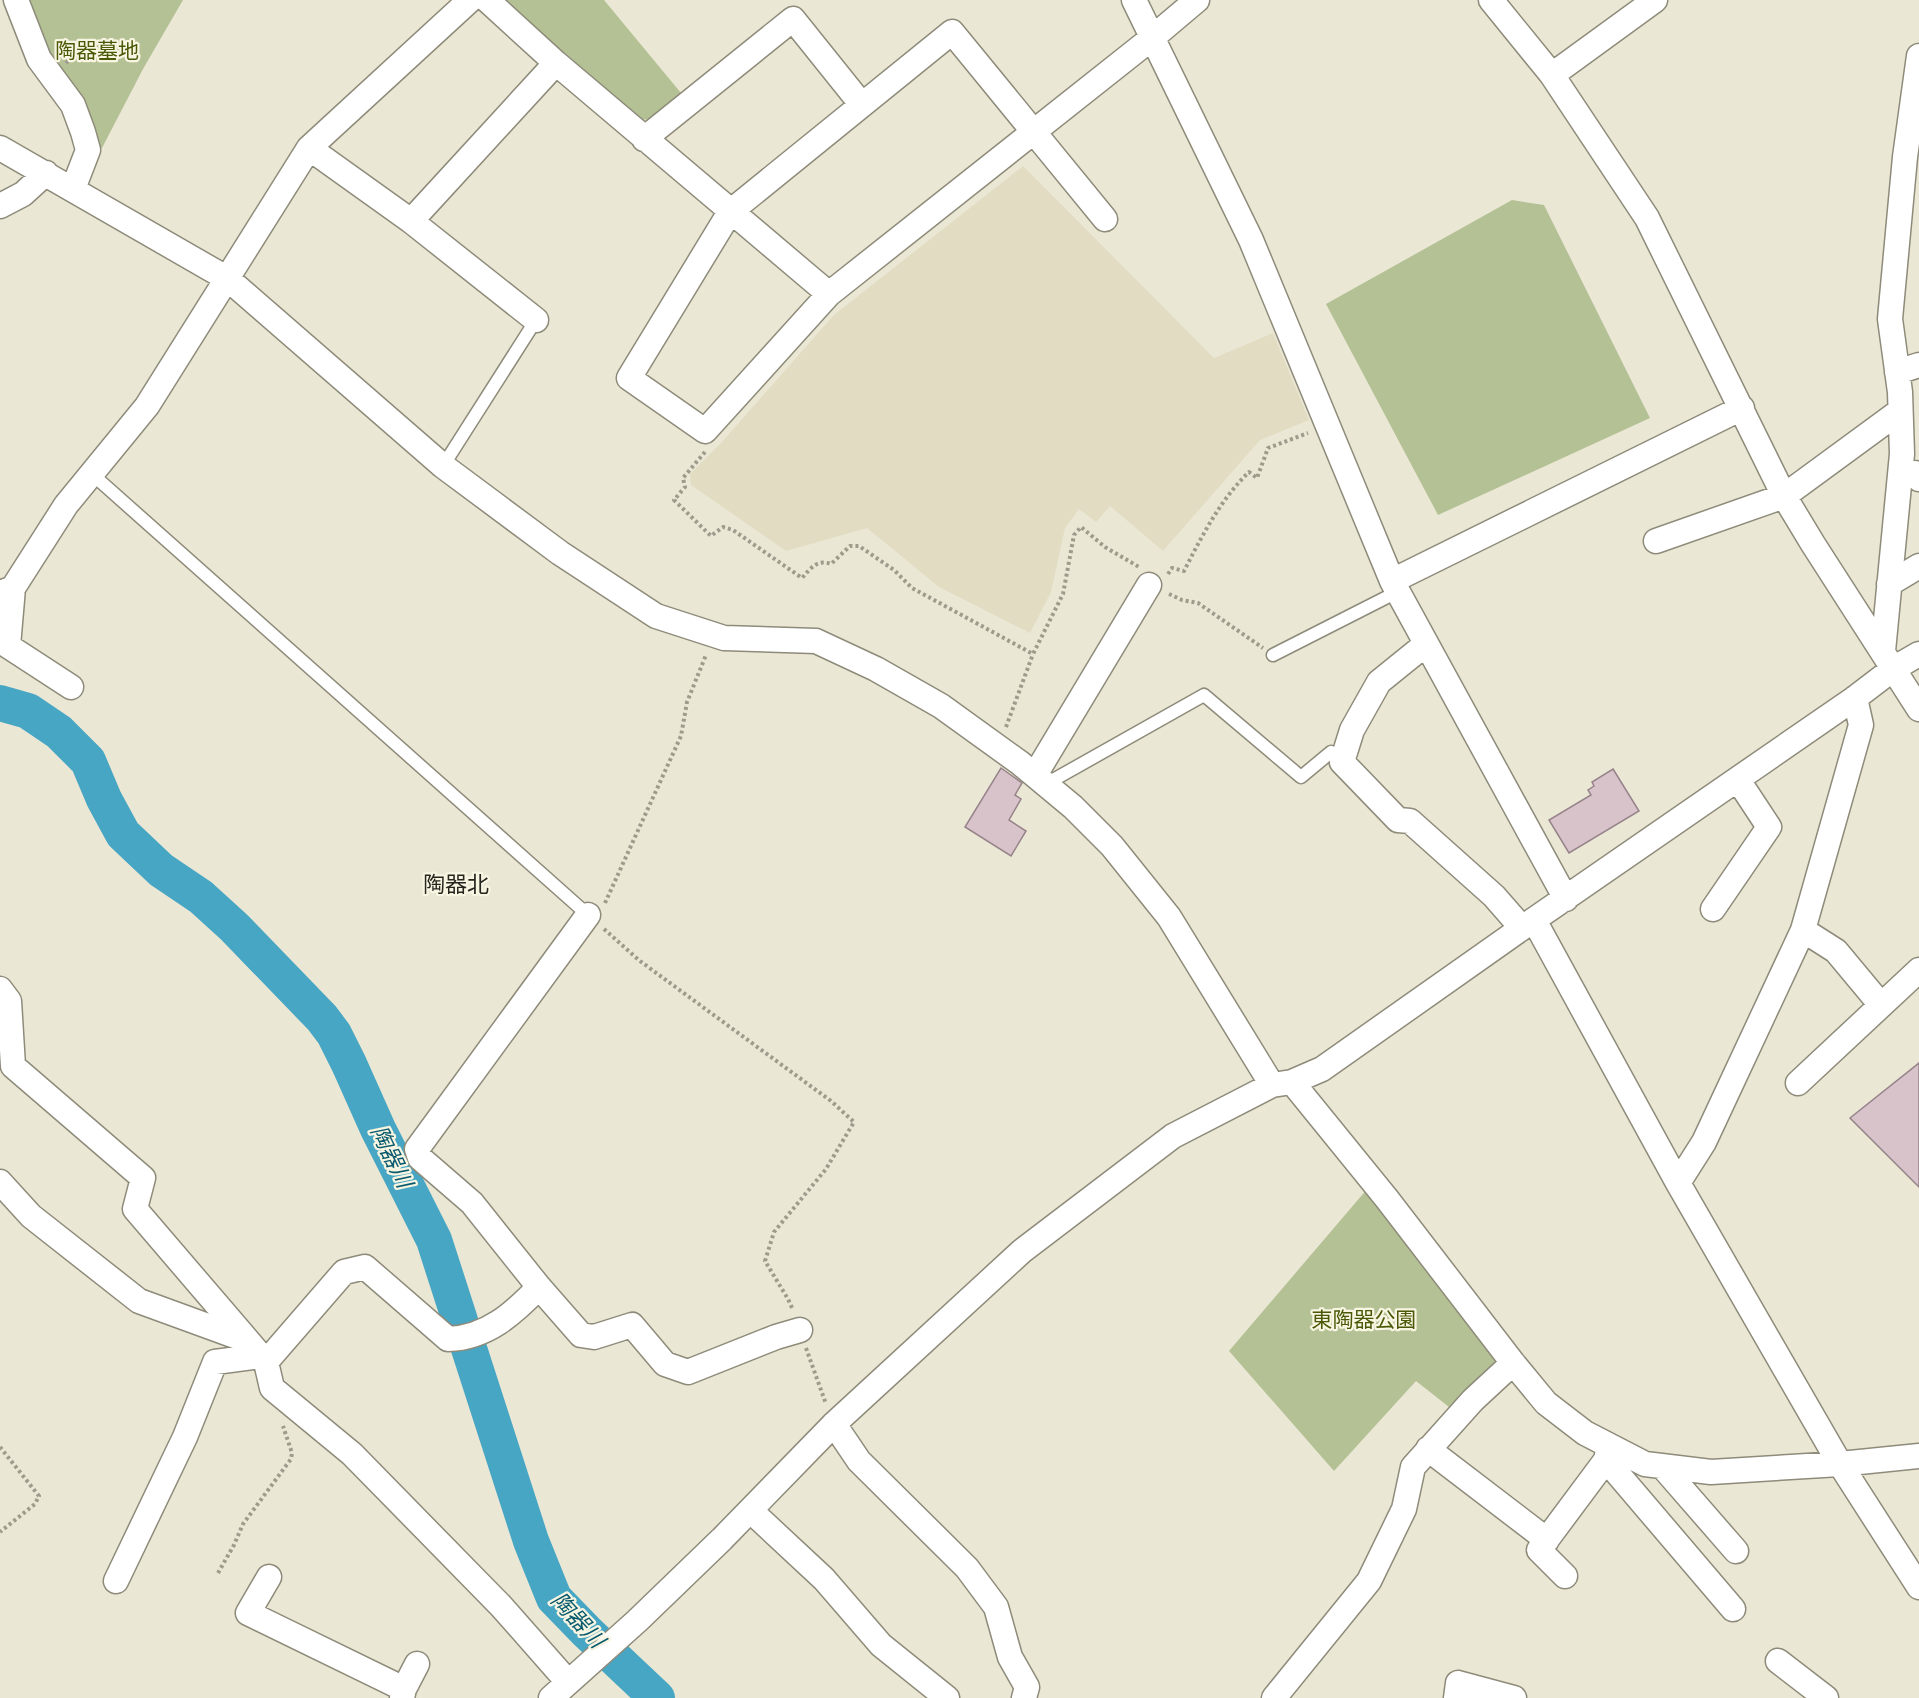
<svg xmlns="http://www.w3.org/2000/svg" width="1919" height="1698" font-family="Barlow,'Noto Sans JP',sans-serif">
<rect width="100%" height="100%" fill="#ebe7d5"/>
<path fill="#e1dcc2" d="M1023,166l191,192 59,-25 36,87 -49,20 -97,111 -53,-45 -14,16 -17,-13 -14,19 -14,64 -21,41 -91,-46 -72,-59 -81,23 -95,-66 -1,-11 30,-30 114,-129z"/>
<path fill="#b4c195" d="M26,0h157l-40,69 -41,79 -8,-1 -38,-72z
M504,0h100l77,93 -31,26 -9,1z
M1512,200l32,5 106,213 -212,97 -112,-211z
M1368,1188l130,169 -2,7 -47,43 -33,-26 -82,90 -105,-120z"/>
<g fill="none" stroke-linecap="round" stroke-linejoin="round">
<path stroke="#47a6c3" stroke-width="36" d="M0,703l28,8 31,21 29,29 16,38 19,35 38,36 40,27 33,30 88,91 12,16 15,30 29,65 56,111 97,301 23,57 33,34 70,66"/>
</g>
<path fill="#d8c3cb" stroke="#96838a" stroke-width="1.5" d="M1001,768l21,15 -7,12 6,4 -12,21 17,11 -15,25 -46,-29z
M1613,769l26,42 -70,42 -20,-33 42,-25 -3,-5 6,-4 -2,-4z
M1919,1063v124l-69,-69z"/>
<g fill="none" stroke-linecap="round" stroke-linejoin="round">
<defs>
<path id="lane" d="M443,466l93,-146
M92,474l496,441h4
M1273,655l124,-63
M1046,784l158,-89 97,82 30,-25 11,10"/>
<path id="street" d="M16,0l23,59 34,46 10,27 5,18 -15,39
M487,0l69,63 273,231 323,-256 45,-38
M1134,0l117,240 141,341 174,318
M1491,0l61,75 95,143 137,278 29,48 106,165
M1552,75l103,-75
M644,139l149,-120 69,86
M0,148l228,131 215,187 117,87 96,63 68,22 92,3 60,28 65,37 79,57 53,44 39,39 57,71 103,168
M309,148l102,73 125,99
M0,206l23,-12 23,-21
M411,221l145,-158
M829,294l-124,137 -76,-53 101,-166 222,-180 153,187
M1897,372l22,-7
M1915,473l4,6
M1656,541l128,-45 116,-85
M1392,581l350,-173
M1889,584l30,-18
M13,588l-5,58 63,41
M0,593l13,-5 53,-83 81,-99 162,-258 161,-148
M1426,644l-47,38 -27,48 -10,32 56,58 12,1 84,75 28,32
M1883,651l19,-197 -2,-62 -10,-73 15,-162 14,-101
M1035,775l114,-190
M1713,909l56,-82 -31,-47
M588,915l-171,234 3,9 52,45 67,84 42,48 13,2 38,-12 33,39 23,8 88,-35 24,-7
M1534,920l144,263 162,281 79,123
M1803,930l33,21 45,54
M0,989l9,12 4,65 130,112 -8,31 131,153 6,26 80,66 149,152 67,76
M1292,1082l95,117 126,164 33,40 39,30 60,31 66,8 129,-8 79,-8
M1798,1083l121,-113
M0,1182l31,34 108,85 107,39
M1678,1183l26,-41 99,-212 58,-205 -6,-27
M266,1362l78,-90 21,-5 83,72c39,-1 66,-26 91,-52
M834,1424l25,37 108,107 29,39 14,50 17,30 -3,11
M1428,1449l119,91
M1606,1460l127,149
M1662,1466l74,85
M751,1511l73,68 57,66 66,53
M1565,1576l-26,-26 67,-90 3,-14
M269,1577l-21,36 156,76
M116,1581l69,-144 30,-75 46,-6
M1778,1661l48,37
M402,1698l2,-9 13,-25
M551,1698l86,-77 85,-82 112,-115 188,-173 151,-115 99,-51 20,-3 30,-13 200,-141 333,-230 38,-29 26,-15
M1274,1698l95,-117 35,-72 9,-42 60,-67 40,-37
M1456,1698l2,-15 56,15"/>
</defs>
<use href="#lane" stroke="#8e8b7a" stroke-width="15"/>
<use href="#street" stroke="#8e8b7a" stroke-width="27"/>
<path stroke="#9e9b8d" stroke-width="4" stroke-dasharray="3 3" stroke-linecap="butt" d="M66,63l19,-22
M705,452l-22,26 2,9 -11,13 37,36 12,-9 10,3 69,48c9,-10 15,-19 29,-14l19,-18h9l35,24 18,18 121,66 30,-60 11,-59 7,-8 24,20 34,20
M1168,574l4,-6 12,3c18,-35 36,-71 65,-99l8,6 11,-30 40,-15
M1169,594l13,6 16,3 65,45
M1006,727l27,-73
M605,903l76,-167 6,-34 19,-47
M604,929l36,32 191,140 23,21 -28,47 -52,63 -9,29 23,38 5,11
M806,1348l20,56
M0,1447l39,49 -4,8 -35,28
M218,1573l16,-28 9,-21 48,-65 1,-6 -9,-27"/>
<use href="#lane" stroke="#fff" stroke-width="12"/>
<use href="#street" stroke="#fff" stroke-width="24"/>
</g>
<g text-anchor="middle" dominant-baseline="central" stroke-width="4.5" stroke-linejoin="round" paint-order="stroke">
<g font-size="21" fill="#495906" stroke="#f8f5e2">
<text x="97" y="49">陶器墓地</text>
<text x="1364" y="1318">東陶器公園</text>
</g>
<g font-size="22" fill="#26251e" stroke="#f8f5e2">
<text x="456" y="883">陶器北</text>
</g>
<g font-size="22" font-style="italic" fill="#095a6e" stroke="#f8f5e2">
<text transform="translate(393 1156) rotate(64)">陶器川</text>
<text transform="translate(579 1619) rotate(47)">陶器川</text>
</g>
</g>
</svg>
